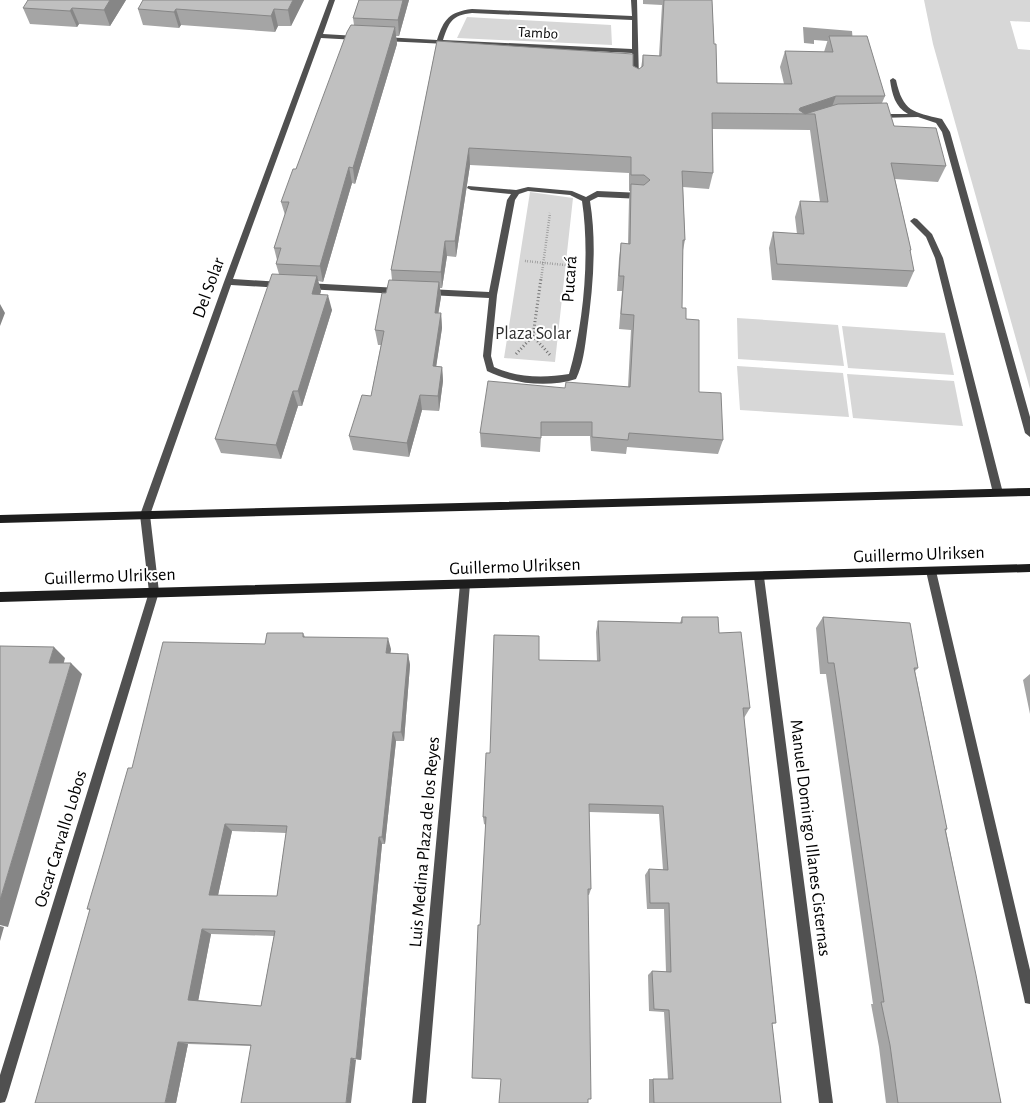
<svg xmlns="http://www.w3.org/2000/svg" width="1030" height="1103" font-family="'Alegreya Sans',sans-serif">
<rect width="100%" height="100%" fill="#fff"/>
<path fill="#d7d7d7" d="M924,0h106v22l-20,-1 8,28 12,1v339l-97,-345z
M467,17l144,8 1,20 -155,-7z
M530,192l43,6 -18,164 -51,-4z
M737,318l101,7 6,41 -106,-7z
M842,326l103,7 9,42 -106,-7z
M737,366l106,7 6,44 -109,-7z
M847,374l107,7 9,45 -110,-8z"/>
<path fill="#9e9e9e" d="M803,27l49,4 1,12 -39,-3v4l-10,-1z"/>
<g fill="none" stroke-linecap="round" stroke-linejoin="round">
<path stroke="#727272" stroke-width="2.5" stroke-dasharray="0.5 2" stroke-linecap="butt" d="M525,261l41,4
M541,280l9,-67"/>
<path stroke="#727272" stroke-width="3" stroke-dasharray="1 2.5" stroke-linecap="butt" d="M533,336l8,-58
M516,354l17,-18 17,19"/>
<path fill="#505050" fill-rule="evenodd" d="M893,78l3,2c7,32 17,32 46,39l8,13 80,285v20l-5,-4 -83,-301 -6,-9 -18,-6 -41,1 -4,-2 4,-2h31c-13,-7 -16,-20 -18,-34z
M914,218l3,1 15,15 11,24 60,235 -2,3h-6l-2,-3 -58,-235 -9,-21 -16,-16z
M931,567l4,1 1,3 94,399v34l-5,-1 -1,-5 -98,-427 1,-3z"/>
<path fill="#505050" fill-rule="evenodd" d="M329,0h6l-12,34 34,2 3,2 -3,2 -36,-2 -88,241 49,3 4,3 -4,3 -51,-3 -81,230 9,77 -152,505 -2,5 -5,1v-28l149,-483 -9,-77 84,-233z
M631,0h6l2,80 -3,2 -3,-2 -1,-27 -248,-12 -3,-2 3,-2 53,3c7,-21 12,-28 35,-31l160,7zM472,13l160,7v29l-189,-9c6,-18 9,-25 29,-27z
M468,186l48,4 12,-3 44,4 14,6 11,-6 45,2 4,3 -4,3 -44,-2 -8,4c7,43 3,87 -3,130 -2,16 -4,34 -11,48 -29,9 -62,5 -89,-8l-4,-15 6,-58 -61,-3 -4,-3 4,-3 61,3 18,-92 4,-6 -40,-4 -4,-2zM528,191l42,4 12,6c8,52 2,122 -13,173 -25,4 -51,4 -75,-7l-3,-11 6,-61 18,-95 4,-6z
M306,283l93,5 4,3 -4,3 -93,-5 -4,-3z
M759,573l4,1 1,3 69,526h-14l-65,-526 1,-3z
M465,580l4,1 1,3 -44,519h-14l48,-519 1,-3z"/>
<path fill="#1d1d1d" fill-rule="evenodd" d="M1030,488v8l-1030,27v-8z
M1030,564v8l-1030,30v-10z"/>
</g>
<path fill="#a5a5a5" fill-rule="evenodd" d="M126,0l-16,26 -31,-2 -2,3 -47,-3 -7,-16z
M304,0l-13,26h-13l-3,6 -94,-7 -2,3 -36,-3 -5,-16z
M359,0h50l-10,36h-3l1,8 -42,140 -3,-1 -29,99 -5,-1 3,10 -1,3 12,16 -30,96h-4l-17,53 -60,-6 -6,-14 64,-165 -3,-10 1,-4 -3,-12 11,-33 -4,-13 15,-33 58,-144 -1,-7z
M643,0h69l2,44 3,39 67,1 -4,-17 5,-16 39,1 5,-16 56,60 -3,7 12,23 52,40 -8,16 -43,-3 16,71 -1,2 4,19 -7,16 -135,-7 -3,-32 4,-16 24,2 -2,-17 5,-16 20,1 -10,-72 -98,-1 1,44 -4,16 -26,-2 2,53 -2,10 -1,58 4,11 13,73 24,48 -5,14 -91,-7 -1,7 -35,-3 -1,-15h-49l-1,16 -59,-5 -1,-14 85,-45 63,-1 3,-57 -12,-1 3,-38h-5l2,-32 2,-16 7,1 1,-44 1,-9h-1v-18l-159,-8 -14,92 -9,-1 -5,32h-2l1,9 -3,16h3l1,15 -6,38 6,1 1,14 -4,30 -17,-1 -13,47 -56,-7 -4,-14 22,-40 10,-51h-3l-3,-15 11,-37 6,-13 -1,-10 46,-229 196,25 6,3 2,-1 2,-13 16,1 3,-51 -19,-1z
M682,617l37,16 31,75 -6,10 32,305 -4,1 9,79h-132v-24h19l-4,-67 -15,-1 -1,-36 4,-4 14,1 -2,-63h-17l-2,-34 4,-6 14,1 -4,-56 -70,-2 2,77 -2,6h-1l-87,184 -28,-1h-1l14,-253 -2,-1 -1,-7 7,-64 107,-92 -1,-29 2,-11 82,2z
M823,617l95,51 -3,3 32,158 -1,2 55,272h-115l-7,-56 -8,-43h2l-47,-330h-6l-4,-46z
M303,633l2,4 86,12 -1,4 18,1 2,11 -6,76h-8l-11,103h-3l-21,216 -110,-14 -63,-2 -12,59 -86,-193 -3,-1 178,-265zM232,831l54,2 -9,63 -59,-1zM211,934l63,2 -13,70 -63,-6z
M1030,674v40l-7,-34z"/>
<path fill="#868686" d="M110,0h16l-16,26 -6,-16z
M293,0h11l-13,26 -3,-16z
M403,0h6l-10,36 -1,-16z
M72,8l7,16 -2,3 -7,-16z
M176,9l5,16 -2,3 -5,-16z
M274,9l4,17 -3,6 -4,-16z
M395,27l2,17 -42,140 -2,-16z
M836,96l-6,16 -15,2h-17l2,-6z
M469,148l1,17 -14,92 -1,-16z
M349,167l3,16 -29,99 -3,-16z
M445,241l2,15 -5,32 -1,-16z
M317,276l4,15 -5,18 -4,-15z
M439,282l2,15 -5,31 -1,-15z
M328,295l4,15 -30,96 -4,-15z
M0,304l5,9 -5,13z
M441,313l1,15 -8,53 -1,-15z
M442,367l1,14 -4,30 -1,-15z
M293,391l5,15 -17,53 -5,-14z
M420,395l2,15 -13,47 -2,-14z
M388,638l3,11 -2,15 -3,-11z
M54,647l11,11 -4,16 -12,-11z
M408,654l2,11 -6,76 -3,-9z
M71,663l11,11 -74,253 -8,-2v-25z
M393,732l3,9 -11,103 -3,-7z
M225,824l7,7 -15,69 -8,-5z
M379,837l3,7 -21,216 -5,-1z
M0,926l4,1 -4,14z
M202,929l9,5 -13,68 -10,-2z
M178,1042l10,2 -12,59h-11z
M351,1058l5,2 -5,43h-5z"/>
<path fill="#c0c0c0" stroke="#868686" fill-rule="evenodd" d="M28,0h82l-6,10 -32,-2 -2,3 -47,-3z
M143,0h150l-5,10 -14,-1 -3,7 -95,-7 -2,3 -36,-3z
M359,0h44l-5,20 -45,-2z
M664,0h48l2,44h2l1,39 75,1 -7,-33 48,1 -4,-16h38l18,60h-49l-36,12 -1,2 6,4 33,-10 49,-1 7,23 42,2 10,38 -55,-3 20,87h-1l4,21 -137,-7 -4,-32 31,2 -4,-33 28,1 -13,-88 -103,-1 1,60 -31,-2 3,69h-2l-1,68h4v11l13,1v72l22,1 2,47 -94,-7 -1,7 -36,-3v-15h-51v16l-61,-5 8,-52 77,7 1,-6 64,5 4,-72 -13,-1 3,-38h-5l2,-33 9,1 1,-60 13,1 6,-5 -6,-5h-13v-18l-162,-9 -14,93h-10l-4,31 -50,-2 46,-229 196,13v12l6,3 4,-3v-11l18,1z
M351,25l44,2 -42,141 -4,-1 -29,99 -44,-2 5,-16h-7l15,-46h-8l12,-33h3l51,-137z
M272,274l45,2 -5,18 16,1 -30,96h-5l-17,54 -61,-6z
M389,280l50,2 -4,31h6l-8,53 9,1 -4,29 -18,-1 -13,48 -58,-7 13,-41 9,1 13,-65 -9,-1 7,-37h4z
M682,617h36l1,16 22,-1 9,76h-7l33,315h-4l9,80h-127l-1,-24h20l-4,-69 -15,-1 -2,-38 19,1 -2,-69h-19l-1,-34 19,1 -5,-64 -74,-2 2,85h-3l3,210h-3v4h-89l2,-24 -29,-1 6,-153h2l6,-108h-3l3,-64h4l4,-118 45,1v24l61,1 -2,-40 84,2z
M823,617l87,6 8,45h-4l33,161h-2l31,146 25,128h-103l-8,-58 -9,-43h3l-50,-339h-6z
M267,633h36v4l85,1 -2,15 22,1 -7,78h-8l-11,105h-3l-23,222 -5,-1 -5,45h-105l10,-58 -73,-3 -13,61h-130l55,-194h-3l16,-54 25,-87h4l31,-126 102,2zM225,824l62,2 -10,70 -68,-1zM202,929l73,2 -14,75 -73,-6z
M0,646l54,1 -5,16h22l-71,237z"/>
<g text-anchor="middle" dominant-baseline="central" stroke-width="4" stroke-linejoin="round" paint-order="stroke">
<g font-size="15" fill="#000" stroke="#fff">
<text transform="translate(538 33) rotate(3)">Tambo</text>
</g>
<g font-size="18" fill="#000" stroke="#fff">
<text transform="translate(570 279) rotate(-86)">Pucará</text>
<text transform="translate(209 288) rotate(-70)">Del Solar</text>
<text transform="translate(919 555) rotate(-2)">Guillermo Ulriksen</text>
<text transform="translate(515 567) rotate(-2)">Guillermo Ulriksen</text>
<text transform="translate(110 577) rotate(-2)">Guillermo Ulriksen</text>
<text transform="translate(810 838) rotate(83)">Manuel Domingo Illanes Cisternas</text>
<text transform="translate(61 839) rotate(-73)">Oscar Carvallo Lobos</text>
<text transform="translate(425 842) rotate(-85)">Luis Medina Plaza de los Reyes</text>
</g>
<g font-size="18" fill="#2e2e2e" stroke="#fff">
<text x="533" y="334">Plaza Solar</text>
</g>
</g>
</svg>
